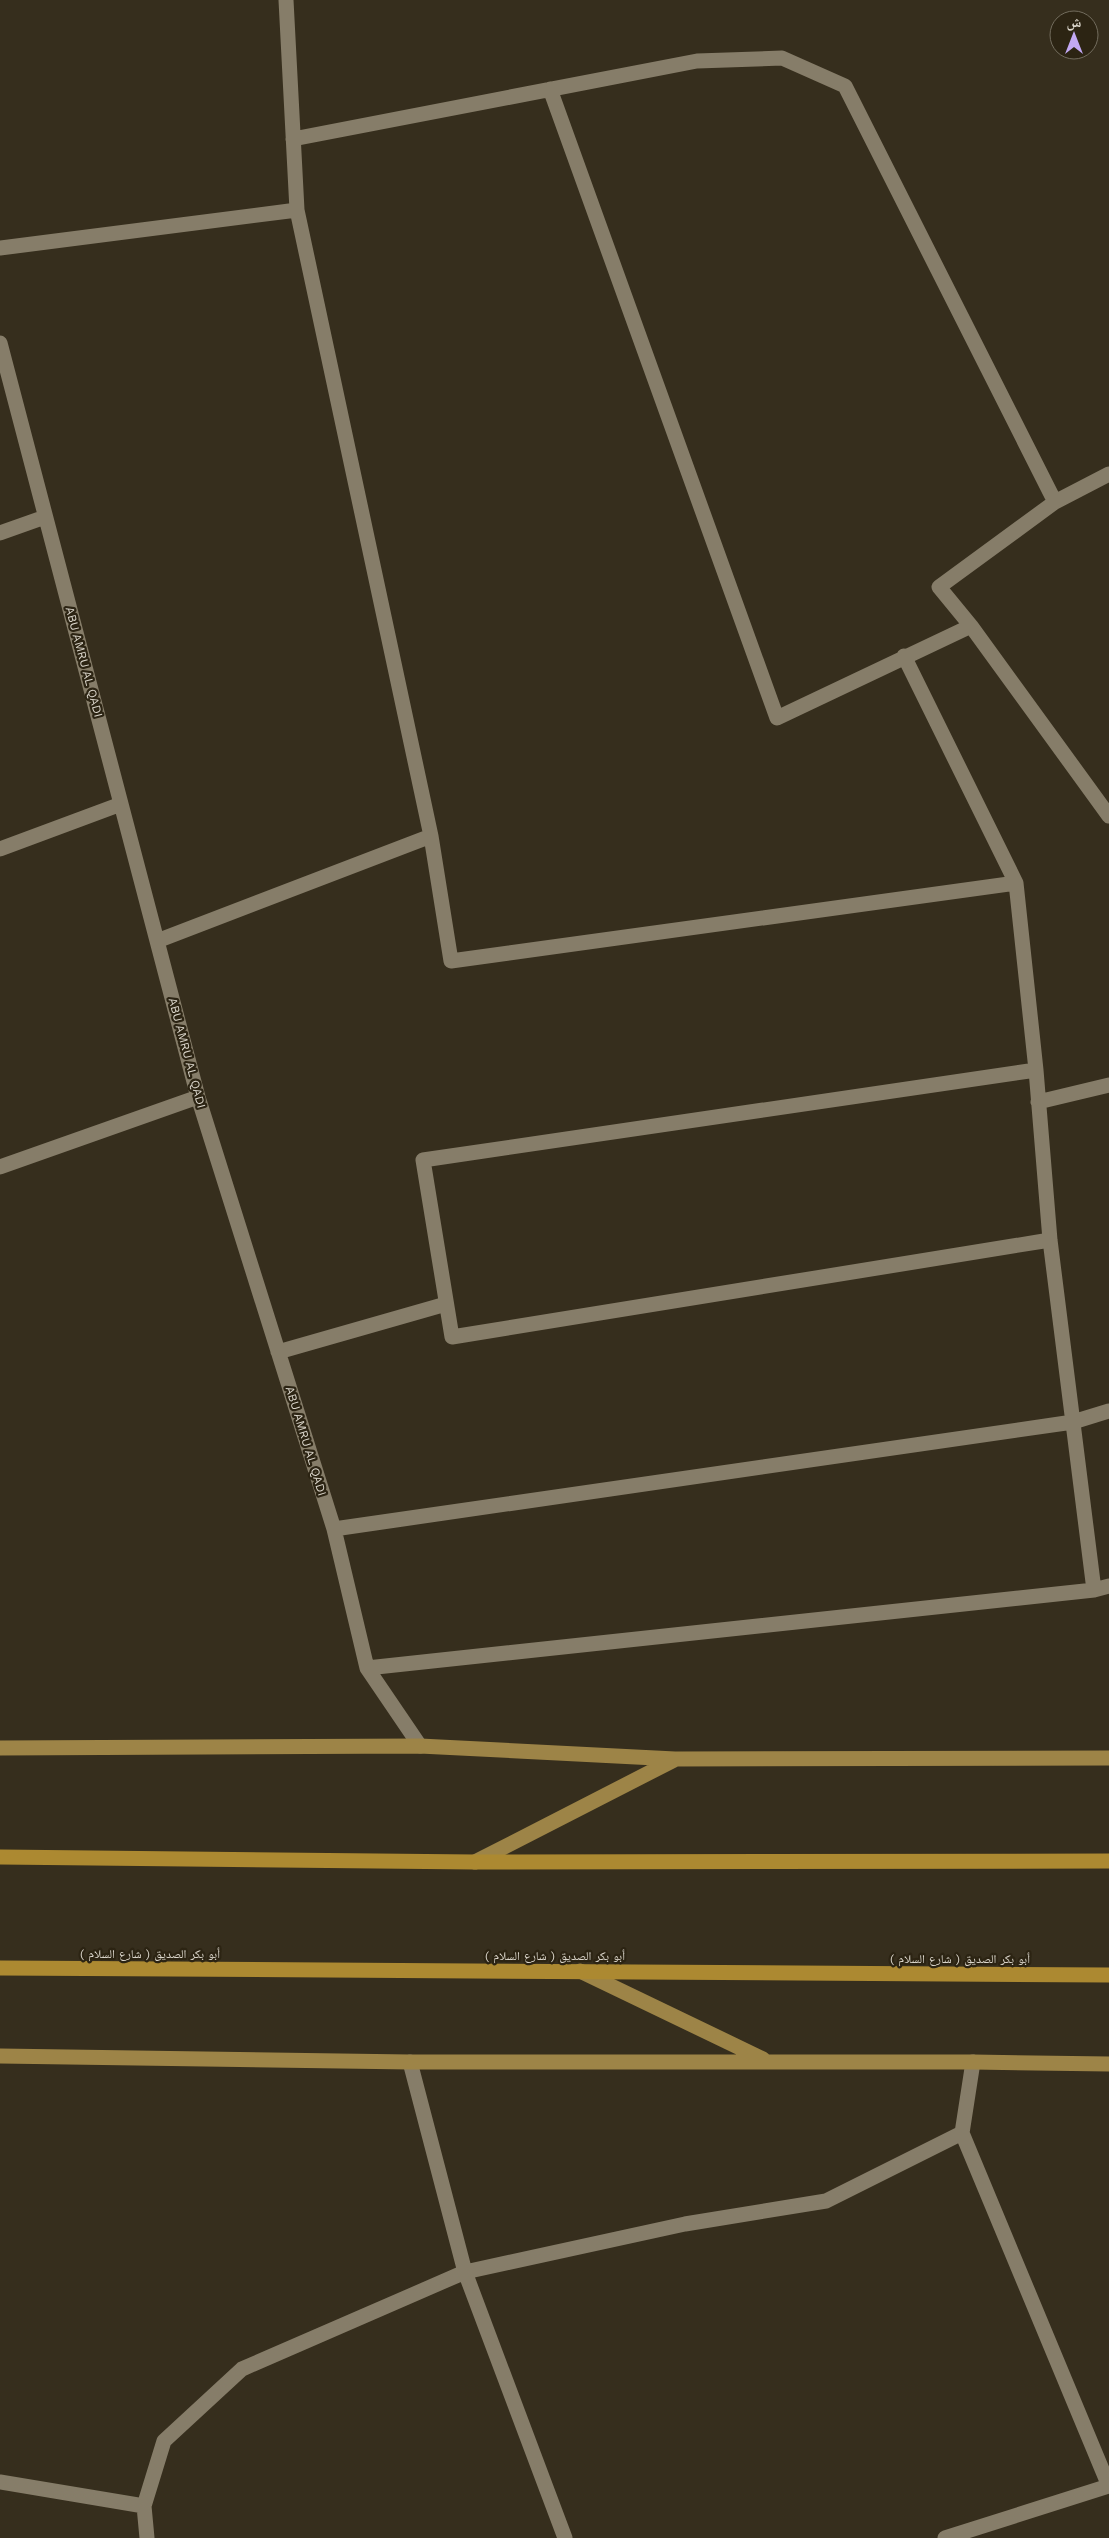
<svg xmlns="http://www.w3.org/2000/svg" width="1109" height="2538" font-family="'Work Sans','Noto Naskh Arabic',sans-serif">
<rect width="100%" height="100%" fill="#362e1d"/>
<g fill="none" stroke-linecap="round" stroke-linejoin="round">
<path stroke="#867d69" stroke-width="15" d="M550,89l227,629 194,-92
M293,139l404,-78 85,-3 63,28 210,416
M0,248l297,-38
M0,343l198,754 136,432 33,139 53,78
M1109,474l-54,28 -116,85 32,39 138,190
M0,533l45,-16
M904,656l112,227 20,187 14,170 44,350
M431,836l20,125 565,-78
M0,849l121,-45
M157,941l274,-105 -134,-626 -11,-210
M1036,1070l-613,90 29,177 598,-97
M1038,1102l71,-17
M0,1167l198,-70
M278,1352l168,-48
M334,1529l739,-107 36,-11
M367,1668l727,-78 15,-4
M410,2062l55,210 100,266
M973,2062l-11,71 147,353
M0,2482l144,24
M147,2538l-3,-32 20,-65 78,-72 223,-97 220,-48 141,-23 136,-68
M945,2538l164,-52"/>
<path stroke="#9d8447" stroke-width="15" d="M0,1748l420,-2 255,13 434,-1
M475,1862l199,-102
M580,1971l183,88
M0,2056l410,6h563l136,2"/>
<path stroke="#ac8931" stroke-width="15" d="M0,1857l475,5 634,-1
M0,1968l1109,7"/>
</g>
<g text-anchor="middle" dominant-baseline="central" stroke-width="4.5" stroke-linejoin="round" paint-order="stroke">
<g font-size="12" fill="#dcd7cc" stroke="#2c2413">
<text transform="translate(84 662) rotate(75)">ABU AMRU AL QADI</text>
<text transform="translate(187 1053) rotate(75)">ABU AMRU AL QADI</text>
<text transform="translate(306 1441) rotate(73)">ABU AMRU AL QADI</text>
<text x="150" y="1954">( شارع السلام ) أبو بكر الصديق</text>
<text x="555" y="1956">( شارع السلام ) أبو بكر الصديق</text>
<text x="960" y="1959">( شارع السلام ) أبو بكر الصديق</text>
</g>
</g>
<g transform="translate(1074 35)"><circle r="24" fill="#2c2413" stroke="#726c5d"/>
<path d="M0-4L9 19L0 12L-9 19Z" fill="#c2a8f3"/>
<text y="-8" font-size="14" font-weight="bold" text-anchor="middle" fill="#dcd7cc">ش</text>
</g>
</svg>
